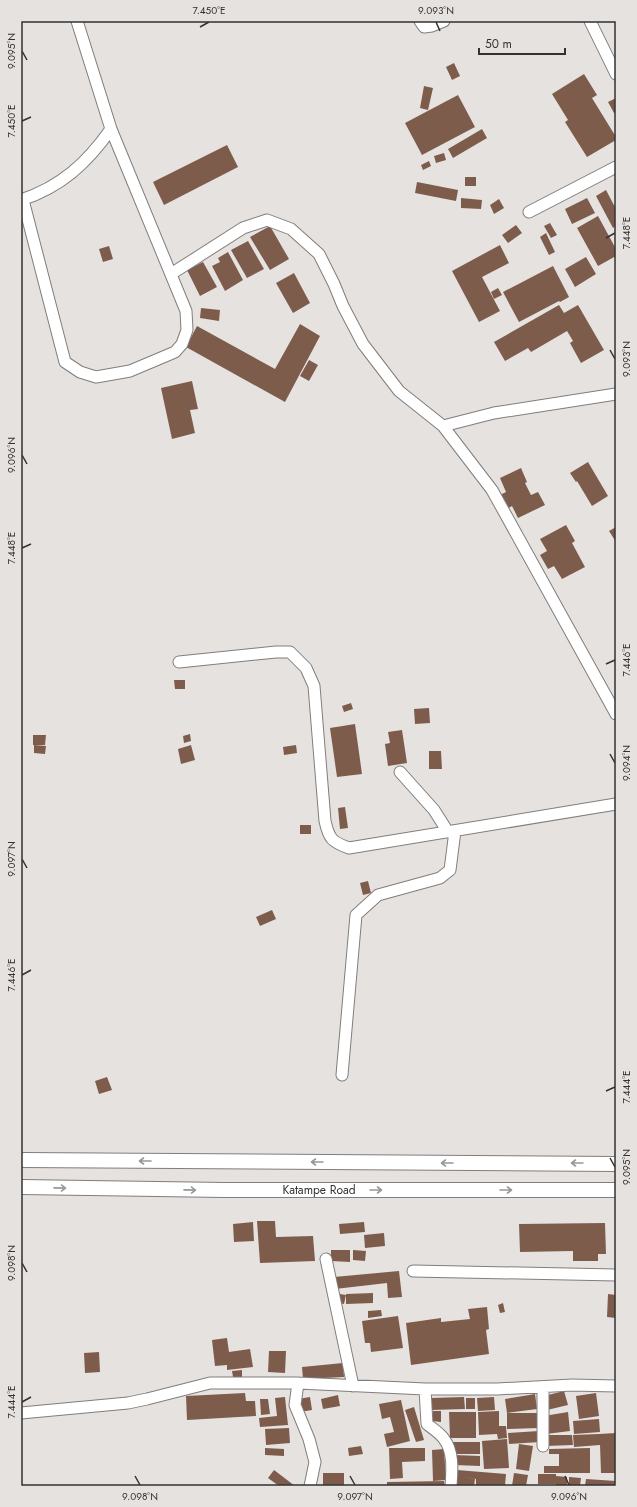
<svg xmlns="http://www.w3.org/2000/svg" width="637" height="1507" font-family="Jost,sans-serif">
<rect width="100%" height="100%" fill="#e6e2e0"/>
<path fill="#7e5c4c" d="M454,63l6,13 -8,4 -6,-13z
M584,74l13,21 -5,3 24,39v3l-29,17 -22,-35 3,-2 -16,-26z
M424,86l9,2 -5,22 -8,-2z
M458,95l17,32 -53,28 -17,-32z
M616,98v14l-2,1 -6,-11z
M482,129l5,9 -34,20 -5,-9z
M227,145l11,22 -74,38 -11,-23z
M444,153l2,7 -10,3 -2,-7z
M429,161l2,5 -8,4 -2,-5z
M465,177h11v9h-11z
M417,182l41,8 -2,11 -41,-8z
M606,190l10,19v17l-3,2 -17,-32z
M461,198l21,2 -1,9 -20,-1z
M587,198l8,15 -23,11 -7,-15z
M499,199l5,9 -10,6 -4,-9z
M598,216l18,33v7l-18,10 -21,-38z
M550,223l7,12 -6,3 -7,-12z
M516,225l6,8 -14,10 -6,-8z
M270,226l19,33 -19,11 -20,-33z
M546,233l9,19 -6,3 -9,-18z
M248,241l16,28 -17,9 -16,-28z
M500,245l9,18 -27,14 18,34 -21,11 -27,-51z
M109,246l4,13 -10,3 -4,-13z
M228,252l15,28 -18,11 -13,-25 8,-4 -2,-4z
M586,257l10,17 -21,13 -10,-18z
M203,262l14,25 -17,9 -13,-26z
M553,266l16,31 -9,5 -1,-1 -40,21 -16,-30z
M294,273l16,30 -17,10 -17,-30z
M498,288l4,7 -8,4 -3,-7z
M559,305l5,8 14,-8 26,45 -23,13 -11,-20 3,-2 -6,-10 -36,21 -3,-4 -23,13 -11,-19z
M201,308l19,2 -1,11 -19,-3z
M300,324l20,12 -35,66 -99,-55 11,-21 78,43z
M309,360l9,5 -9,16 -9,-5z
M192,381l6,28 -8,1 5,23 -23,6 -11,-51z
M588,462l20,34 -16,10 -15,-25 -1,1 -6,-9z
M521,468l6,14 -2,1 6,12 7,-3 7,13 -27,13 -6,-12 -5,3 -7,-14 6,-3 -6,-14z
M566,525l9,16 -3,2 13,24 -23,12 -8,-13 -6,3 -8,-14 7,-4 -7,-12z
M616,527v15l-7,-11z
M174,680h11v9h-10z
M351,703l2,6 -9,3 -2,-6z
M429,708l1,15 -15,1 -1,-15z
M355,724l7,50 -25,3 -7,-49z
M402,730l5,33 -19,3 -3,-22 5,-1 -2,-11z
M190,734l1,7 -7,2 -1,-7z
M33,735h13l-1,10h-12z
M34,745l12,1 -1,8 -11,-1z
M191,745l4,15 -14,4 -3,-15z
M296,745l1,8 -13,2 -1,-8z
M429,751h12l1,18h-13z
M345,807l3,21 -8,1 -2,-21z
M300,825h11v9h-11z
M368,881l3,12 -8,2 -3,-12z
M272,910l4,9 -16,7 -4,-9z
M107,1077l5,13 -13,4 -4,-13z
M257,1221h18l1,16 37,-1 2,25 -55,2z
M253,1222l1,19 -20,1 -1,-18z
M364,1222l1,10 -25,2 -1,-10z
M605,1223l1,31h-8v7h-25v-10l-53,1 -1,-28z
M384,1233l1,13 -20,2 -1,-13z
M331,1250h19v12l-19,-1z
M353,1250l13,1 -1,10 -12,-1z
M399,1271l3,26 -14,1 -1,-15 -52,6 -1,-12z
M373,1293v10l-27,1v-10z
M340,1294l6,1 -2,9 -6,-1z
M608,1294l8,1v23l-9,-1z
M503,1303l2,9 -5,1 -2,-8z
M487,1307l2,22 -3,1 3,24 -78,11 -5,-42 35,-5v4l29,-3 -2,-10z
M381,1310l1,6 -14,2v-7z
M398,1316l5,32 -32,4 -1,-9h-5l-3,-22z
M227,1338l2,14 21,-3 3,18 -26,3v-5l-12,1 -3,-26z
M269,1351h17l-1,22 -17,-1z
M99,1352l1,20 -15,1 -1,-20z
M343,1363l1,14 -41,2 -1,-12z
M242,1370v7h-9l-1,-6z
M564,1391l4,14 -21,5 -3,-14z
M245,1393l1,8h9l1,15 -69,4 -1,-24z
M596,1393l3,23 -20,3 -3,-23z
M535,1394l2,15 -30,4 -2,-14z
M338,1395l2,11 -17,3 -2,-10z
M285,1397l3,28 -28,2 -1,-9 18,-2 -2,-18z
M310,1397l2,13 -12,2 -2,-13z
M464,1397l1,12 -33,1 -1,-12z
M494,1397l1,13 -17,1 -1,-13z
M466,1398h9v11h-9z
M260,1399h8l2,15 -9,1z
M401,1400l9,41 -23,6 -3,-13 10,-2 -4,-15 -8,2 -3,-15z
M414,1407l10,33 -8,2 -11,-32z
M433,1411h8v11l-9,-1z
M499,1411v15h7l1,12 -9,1 -1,-5 -18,1 -1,-23z
M449,1412h27v26h-26z
M568,1412l2,19 -24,3 -2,-18z
M507,1413h32v15l-32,1z
M599,1419l1,13 -26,2 -1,-13z
M289,1428l1,15 -24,2 -1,-16z
M539,1431l1,11 -31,2 -1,-11z
M616,1433v40h-15l-1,-28 -26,2 -1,-12 26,-1v4v-4z
M546,1435h26l1,10 -27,1z
M507,1439l2,29 -25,1 -2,-28z
M453,1442h27v12h-27z
M519,1444l14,2 -4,25 -13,-2z
M361,1446l2,8 -14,2 -1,-8z
M265,1448l19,1v7l-19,-1z
M389,1448h36v13l-23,1 1,16 -13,1z
M590,1448v25h-46v-7h15v-12h-10v-5z
M444,1449l2,31 -13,1 -1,-31z
M455,1455l25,1v10l-25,-1z
M274,1470l21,16h-16l-11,-8z
M457,1470l49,4 -1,12h-29v-7l-14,-2 13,2 -1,7h-20z
M323,1473h21v13h-21z
M514,1473l14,2 -2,11h-14z
M538,1474h18v2l11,1v9h-11v-2h-18z
M569,1477l12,1 -1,8h-11z
M586,1479l30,2v5h-31z
M444,1481l1,5h-58v-4z"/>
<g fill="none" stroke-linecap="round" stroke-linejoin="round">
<defs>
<path id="minor" d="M420,21l4,6 8,-1 12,-5
M590,21l26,53
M21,200c40,-13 66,-37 90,-71
M23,200l42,162 15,10 16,5 34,-6 45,-19 7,-8 5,-14 -1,-19 -75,-182 -34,-108
M529,212l87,-45
M171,274l72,-46 24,-8 24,9 28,25 15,30 9,22 20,38 36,47 44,35
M616,394l-122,19 -51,13 49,64 124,224
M179,662l97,-10h14l16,16 8,18 11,135c4,18 7,21 24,27l267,-44
M400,772l34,38 14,22
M342,1075l14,-160 22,-20 62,-17 10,-8 5,-39
M326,1259l27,127
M413,1271l203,4
M298,1383l-3,22 14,34 6,23 -5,24
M543,1387v59
M425,1389l2,35c6,5 13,9 17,15 10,13 8,32 7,47
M21,1413l107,-10 19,-4 63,-16h88l127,6h72l75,-4 44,1"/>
<g id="major">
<path d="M21,1160l595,4"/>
<path id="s1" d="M21,1187l203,3h392"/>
</g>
</defs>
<use href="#minor" stroke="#807d7b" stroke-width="13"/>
<use href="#major" stroke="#807d7b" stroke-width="16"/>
<use href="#minor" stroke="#fff" stroke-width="11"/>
<use href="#major" stroke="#fff" stroke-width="14"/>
</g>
<defs><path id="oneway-shaft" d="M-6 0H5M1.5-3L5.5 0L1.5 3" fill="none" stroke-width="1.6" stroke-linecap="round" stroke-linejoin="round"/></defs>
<g stroke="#999898">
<use href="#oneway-shaft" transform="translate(145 1161) rotate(-180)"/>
<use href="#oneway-shaft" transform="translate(317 1162) rotate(-180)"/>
<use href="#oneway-shaft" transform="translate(447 1163) rotate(-180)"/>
<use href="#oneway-shaft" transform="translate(577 1163) rotate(-180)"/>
<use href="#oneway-shaft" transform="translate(60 1188) rotate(1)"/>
<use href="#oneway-shaft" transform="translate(190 1190) rotate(1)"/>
<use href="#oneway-shaft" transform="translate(376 1190)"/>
<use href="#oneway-shaft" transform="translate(506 1190)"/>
</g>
<path fill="none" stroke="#333131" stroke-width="1.5" d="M436,22l4,9M200,27l9,-5M22,51l5,9M22,121l9,-4M606,238l9,-5M610,350l5,9M22,455l5,9M22,548l9,-4M606,664l9,-4M610,754l5,9M22,859l5,9M22,975l9,-5M606,1091l9,-4M610,1158l5,9M22,1263l5,9M22,1402l9,-5M135,1476l5,9M350,1476l5,9M565,1476l4,9"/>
<g text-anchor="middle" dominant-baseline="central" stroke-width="4" stroke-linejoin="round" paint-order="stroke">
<g font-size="12" fill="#333131" stroke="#e6e2e0">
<text stroke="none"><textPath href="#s1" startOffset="298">Katampe Road</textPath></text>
</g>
</g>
<rect width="637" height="1507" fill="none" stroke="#e6e2e0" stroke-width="44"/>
<path d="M479 48v6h86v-6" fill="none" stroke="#333131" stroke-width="2"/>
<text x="485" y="48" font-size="12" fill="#333131" stroke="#e6e2e0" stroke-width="3" paint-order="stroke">50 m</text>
<rect x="22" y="22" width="593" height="1463" fill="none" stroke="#333131" stroke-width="1.5"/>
<g font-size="10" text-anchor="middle" fill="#333131">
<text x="209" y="14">7.450°E</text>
<text x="436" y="14">9.093°N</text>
<text transform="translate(11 51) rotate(-90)" y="4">9.095°N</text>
<text transform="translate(11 121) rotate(-90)" y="4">7.450°E</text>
<text transform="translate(626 233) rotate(-90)" y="4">7.448°E</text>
<text transform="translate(626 359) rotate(-90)" y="4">9.093°N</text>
<text transform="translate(11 455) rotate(-90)" y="4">9.096°N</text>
<text transform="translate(11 548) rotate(-90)" y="4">7.448°E</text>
<text transform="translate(626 660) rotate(-90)" y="4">7.446°E</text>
<text transform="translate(626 763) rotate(-90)" y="4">9.094°N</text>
<text transform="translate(11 859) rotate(-90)" y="4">9.097°N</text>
<text transform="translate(11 975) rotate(-90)" y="4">7.446°E</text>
<text transform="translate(626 1087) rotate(-90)" y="4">7.444°E</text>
<text transform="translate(626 1167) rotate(-90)" y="4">9.095°N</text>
<text transform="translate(11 1263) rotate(-90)" y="4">9.098°N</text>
<text transform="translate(11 1402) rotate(-90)" y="4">7.444°E</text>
<text x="140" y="1500">9.098°N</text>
<text x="355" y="1500">9.097°N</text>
<text x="569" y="1500">9.096°N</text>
</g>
</svg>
